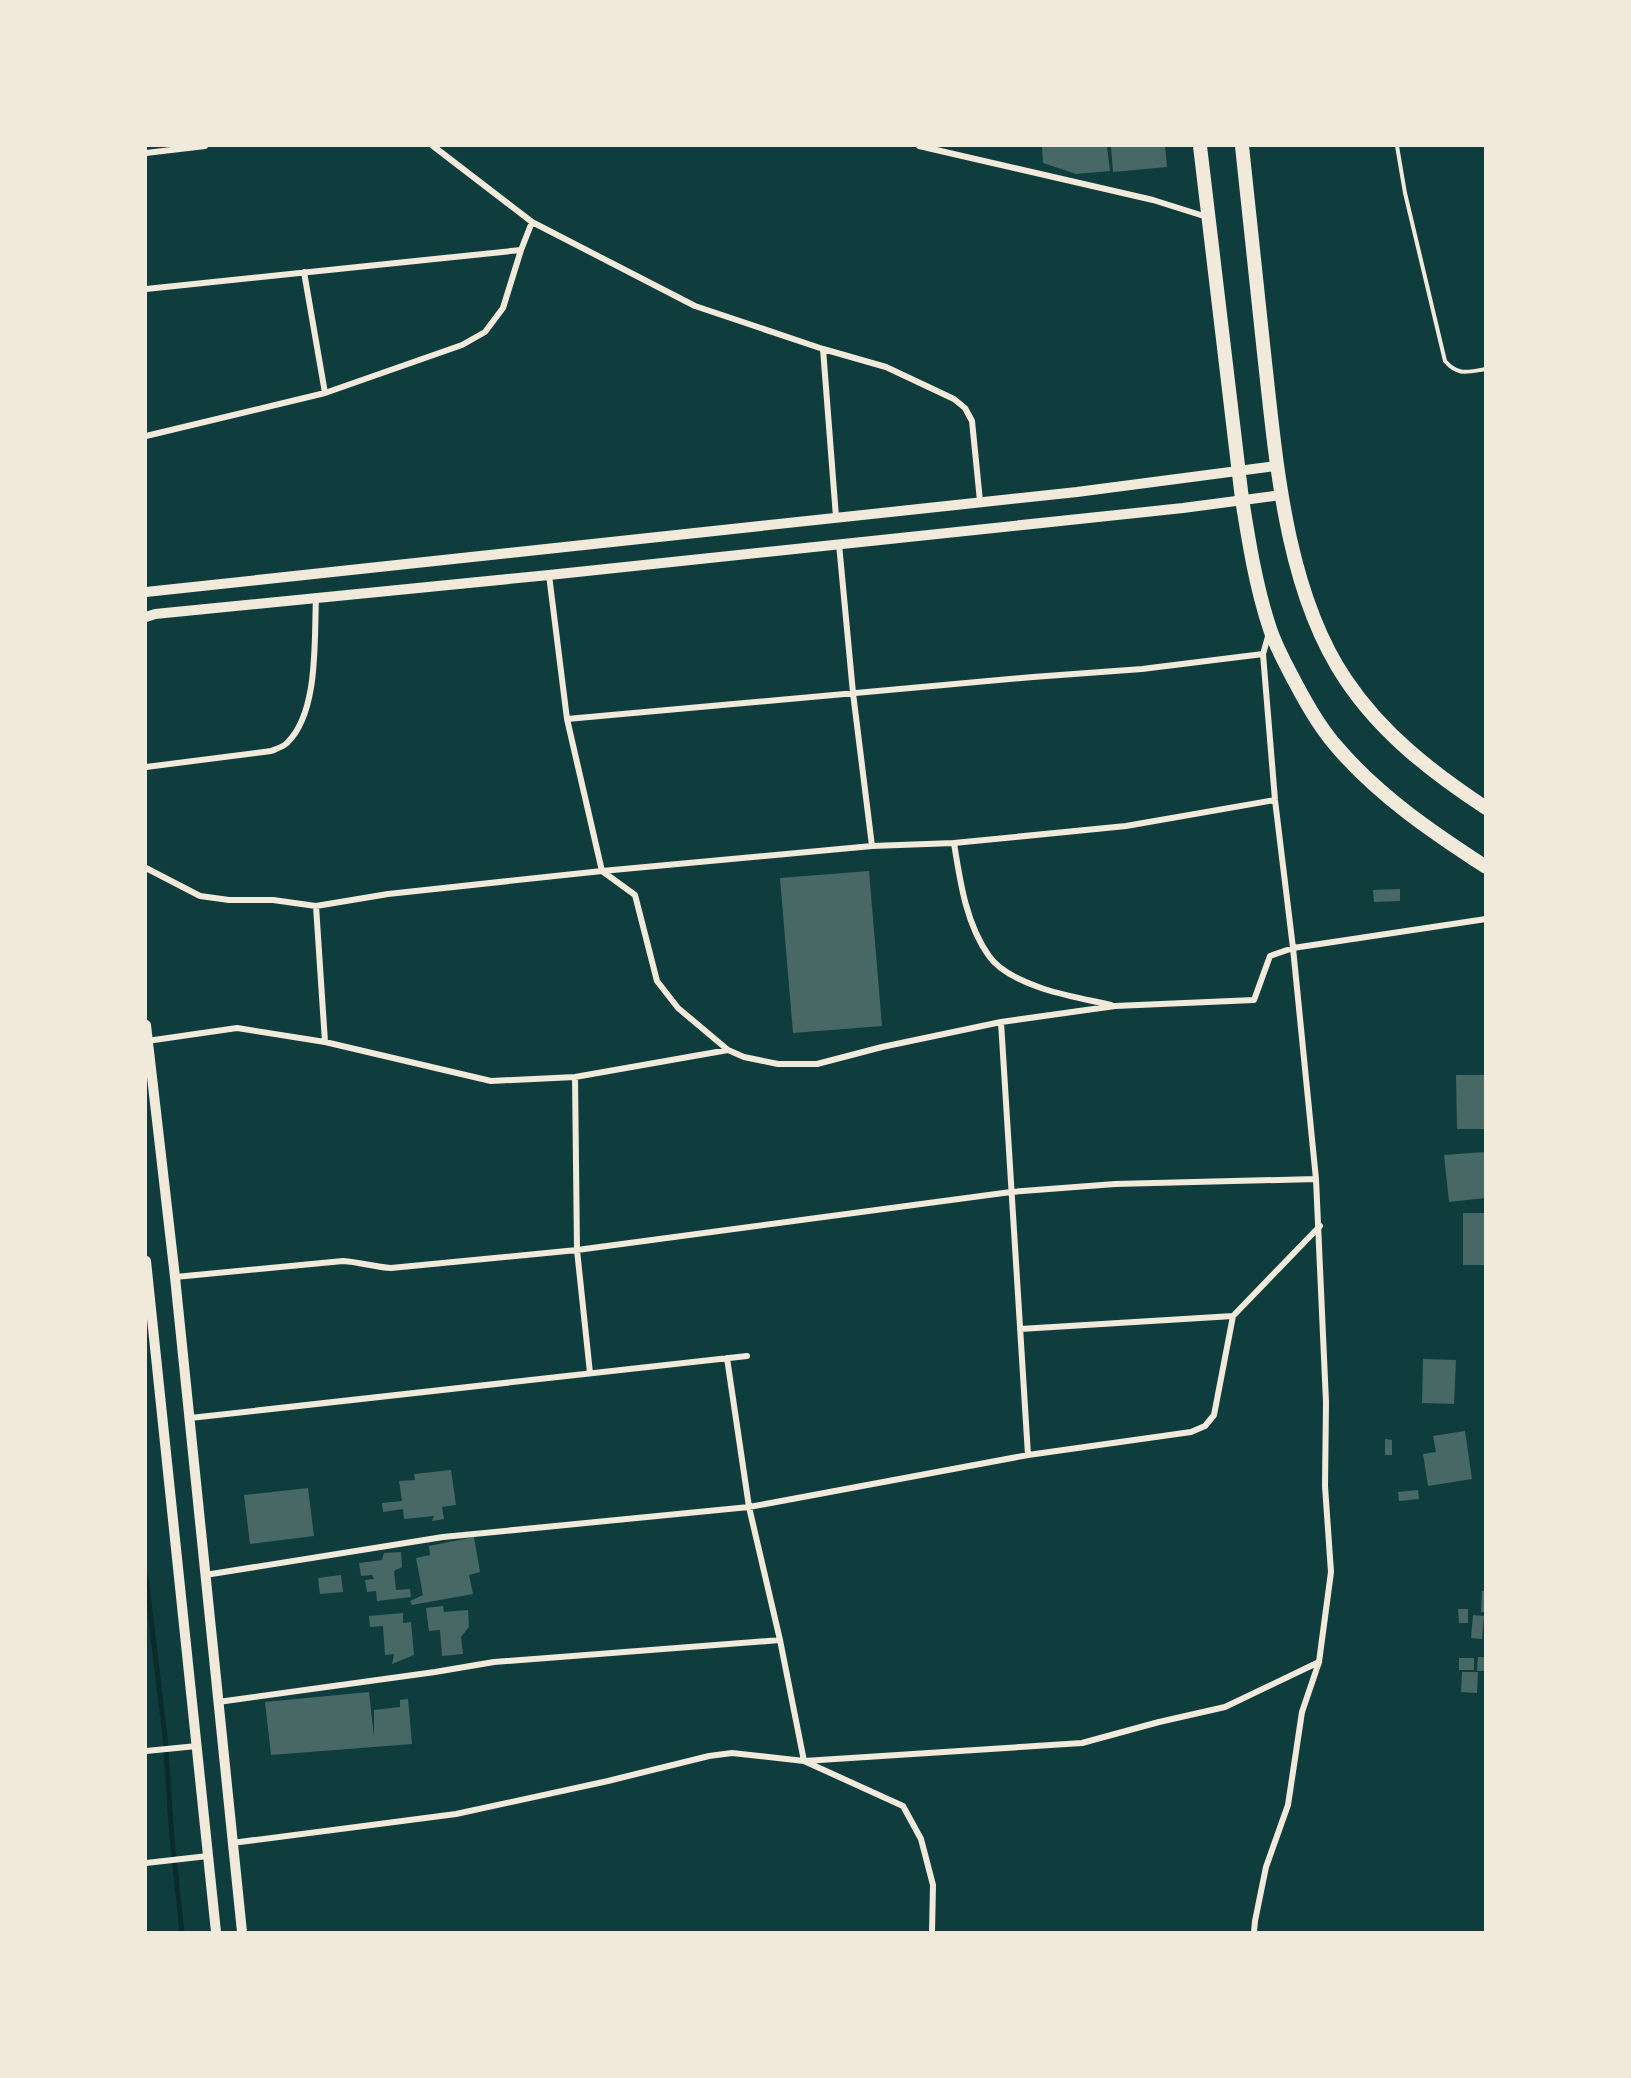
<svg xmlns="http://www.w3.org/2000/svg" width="1631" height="2078" font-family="'Source Sans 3',sans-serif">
<rect width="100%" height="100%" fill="#0f3d3e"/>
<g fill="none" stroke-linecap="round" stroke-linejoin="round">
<path stroke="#0a2a2b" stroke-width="5" d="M146,1577l19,160 7,101 10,94"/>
</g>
<path fill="#486865" d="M1042,146h65l3,25 -34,3 -33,-11z
M1111,146h54l2,21 -54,5z
M869,871l13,155 -89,7 -13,-155z
M1400,889v12l-26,1 -1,-12z
M1456,1075h29v54h-28z
M1485,1152v46l-36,4 -5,-47z
M1463,1213h22v52h-22z
M1423,1359l33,1 -2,44 -32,-1z
M1465,1431l7,48 -44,7 -5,-32 13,-2 -3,-16z
M1385,1439l7,1v15h-7z
M451,1470l5,35 -14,2 2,12 -12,2 2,-5 -30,3 -1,-10 -20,3 -1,-9 20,-2 -3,-20 16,-1 -1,-6z
M308,1488l6,48 -64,8 -6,-49z
M1418,1490l1,9 -20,2 -1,-9z
M474,1537l6,35 -11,3 4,19 -61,11 -2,-4 13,-6 -7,-37 14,-3 -1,-9z
M401,1552l1,15 -8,4 2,19 14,-1 1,8 -34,4 -1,-10 -9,1 -2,-12 9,-1 -2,-4 -11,1 -2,-13 23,-3 2,-7z
M341,1575l2,17 -23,2 -2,-16z
M1482,1591h3v21h-4z
M443,1606l1,6 24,-2 1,17 -8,10 2,17 -21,2 -2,-26 -11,1 -3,-23z
M1458,1609h10v14h-9z
M403,1613v10l8,-1 3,33 -22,9 2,-10 -9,1 -2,-29 -13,1 -1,-11z
M1473,1615l11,1 -2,23 -11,-1z
M1478,1657h7v14h-8z
M1459,1658h15v12h-15z
M1462,1672h16l-1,21 -16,-1z
M369,1692l5,45v-27l26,-3v-7l8,-1 4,45 -141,11 -6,-53z"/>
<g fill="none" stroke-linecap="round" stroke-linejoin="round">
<path stroke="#f1e9da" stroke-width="4" d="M1397,146l8,47 40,168c13,15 22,11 41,8"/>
<path stroke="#f1e9da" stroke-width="6" d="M433,146l99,76 163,84 128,43 63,18 68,32 11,9 7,13 8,80
M919,146l234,54 54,17
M146,153l59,-7
M304,272l21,121
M146,289l375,-39
M823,349l13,168
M146,436l179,-43 137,-48 23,-13 18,-24 18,-58 11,-28
M839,544l14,149 19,153
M549,575l18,144 35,152 33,24 22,86 21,27 50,42 16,7 34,7h39l65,-17 119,-25 114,-16 139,-6 16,-44 23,-8 193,-29
M567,719l466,-42 109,-8 121,-15
M146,767l125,-16c5,-2 12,-4 16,-8 32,-31 27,-103 29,-145
M954,843l172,-17 149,-26
M146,868l54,28 29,4h44l43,6 72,-12 214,-23 270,-25 82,-3c6,38 12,81 35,113 11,16 37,27 55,33 22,7 45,11 67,16
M316,906l9,136
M1001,1022l27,433
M147,1041l90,-13 88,14 166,39 84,-4 153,-27
M575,1077l2,173 13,123
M175,1277l168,-16c17,1 31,6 48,7l186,-18 434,-58 104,-8 201,-5
M1020,1329l213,-13 87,-90
M727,1358l22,149 31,133 24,121 99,45 18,33 12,46 -1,47
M190,1418l557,-62
M205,1575l238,-38 306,-30 279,-52 163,-23 14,-6 9,-11 19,-99
M218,1702l217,-30 59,-10 286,-22
M146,1751l51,-5
M232,1843l224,-29 152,-33 101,-25 23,-3 72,8 278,-18 77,-21 66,-15 94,-45
M146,1863l62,-7
M1254,1932l1,-11 11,-54 22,-62 14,-93 17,-50 12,-90 -6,-86 1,-84 -10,-223 -23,-231 -18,-148 -12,-146 6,-21"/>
<path stroke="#f1e9da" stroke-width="10" d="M146,592l931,-100 199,-26
M146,617l9,-3 394,-39 634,-67 99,-13
M146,1025l29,252 67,655
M146,1261l70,671"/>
<path stroke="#f1e9da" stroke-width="14" d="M1200,146l42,353c7,44 14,88 28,130 6,18 16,36 25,53 12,23 25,46 42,65 42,49 95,85 149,120
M1242,146c7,69 15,138 22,207 12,106 21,237 82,327 36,54 87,93 140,128"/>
</g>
<rect width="1631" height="2078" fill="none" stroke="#f1e9da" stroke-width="294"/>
</svg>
